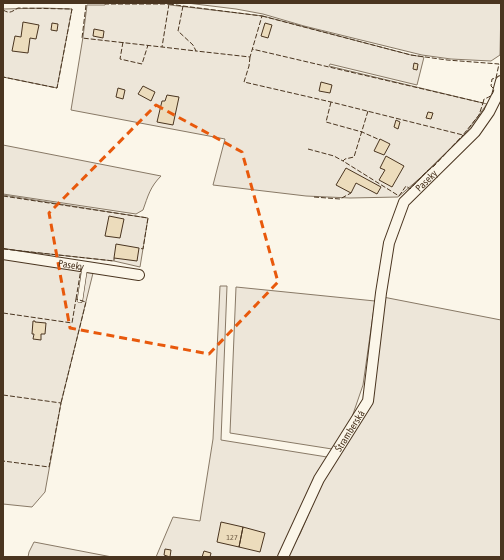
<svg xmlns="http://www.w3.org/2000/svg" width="504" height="560" font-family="'Asap Condensed',sans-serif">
<rect width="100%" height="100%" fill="#fbf6e9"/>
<path fill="#ede6d9" stroke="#887966" d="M105,3h65v2l93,11 148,39 13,2 -7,28 -87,-21 -1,2 158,38 -22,30 -31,32 -36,31 -48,1 -44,-2 -93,-11 12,-46 -154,-29 12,-73 4,-32h18z
M187,3h314l-1,52 -9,6 -40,-2 -29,-4 -118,-29 -41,-12 -27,-5z
M44,8l28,1 -15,79 -54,-11v-68z
M3,145l158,31c-11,11 -13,20 -18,34l-7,4 -133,-20z
M3,195l145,23 -8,49 -26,-6 -111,-12z
M3,258l91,11 -33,134 -16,89 -13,15 -29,-3z
M220,286h7l-6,154 106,17 -38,81 -11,19h-122l17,-40 27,4 13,-82z
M236,287l139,14 -12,84 -12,35 -19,29 -102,-16z
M383,297l118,23v237h-214l13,-23 23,-53 49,-77z
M34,542l78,15h-84l1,-5z"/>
<path fill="#ecdcbc" stroke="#4a3520" d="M23,22l16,3 -3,14 -6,-1 -2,15 -16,-2 3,-15 6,1z
M52,23l6,1 -1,7 -6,-1z
M265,23l7,2 -4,13 -7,-2z
M94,29l10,2 -1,7 -10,-2z
M414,63l4,1 -1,6 -4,-1z
M321,82l11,3 -2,8 -11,-2z
M143,86l12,6 -4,9 -13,-7z
M118,88l7,2 -2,9 -7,-2z
M167,95l12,2 -6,28 -16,-3 5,-21h3z
M428,112l5,1 -2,6 -5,-1z
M396,120l4,2 -2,7 -4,-2z
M380,139l10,5 -6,11 -10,-4z
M386,156l18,10 -12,21 -13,-7 6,-10 -5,-2z
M346,168l35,19 -4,7 -21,-11 -5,10 -15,-8z
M109,216l15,3 -4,19 -15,-2z
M116,244l23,4 -2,13 -23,-3z
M33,321h2v1l11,1 -1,11h-4v6l-8,-1 1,-5h-2z
M221,522l22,5 -4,20 -22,-5z
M243,527l22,6 -5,19 -21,-5z
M165,549l6,1 -1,7 -6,-2z
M204,551l7,2 -1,4h-8z"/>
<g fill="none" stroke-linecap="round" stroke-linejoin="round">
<defs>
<path id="lane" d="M80,300l5,-34"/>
<g id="street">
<path id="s1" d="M3,254l136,21"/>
<path id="s2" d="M283,557l36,-78 49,-78 13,-108 8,-50 15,-41 71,-70 14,-20 8,-16 4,-15"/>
</g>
</defs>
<use href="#lane" stroke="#4a3520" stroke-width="6"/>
<use href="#street" stroke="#4a3520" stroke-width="12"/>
<use href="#lane" stroke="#fbf6e9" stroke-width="5"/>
<use href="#street" stroke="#fbf6e9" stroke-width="10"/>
<path stroke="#4a3520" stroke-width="1" stroke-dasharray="5 2" stroke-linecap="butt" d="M105,3v1h64
M169,4l14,2 -5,25 15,14 3,6 -34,-4z
M86,5l-4,33 80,9
M183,6l79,10 -12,41 -54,-6
M3,10c7,4 8,2 15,-2l54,1 -15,79 -54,-11
M262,16l149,39 36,5 52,4 -3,14 -4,1 -1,7 3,3c-1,6 -4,8 -10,10l-1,4
M123,42l-3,17 22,5 6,-19
M250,57l-1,9 -5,16 87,20 132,33 16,-20 4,-12 -231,-54
M331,102l-5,20 36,10 18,8
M368,111l-14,46 -9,2 -2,2 56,35 7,-10 4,3 16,-17 8,-6 29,-31
M308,149l26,7 9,5
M3,196l145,22 -5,31 -4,-1
M314,197l26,2 11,-6
M3,249l111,12v-3
M76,299l5,-30h-2
M3,313l69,10 4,-24 10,3 -25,101
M3,395l58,8 -12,64 -46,-6"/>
</g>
<path fill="none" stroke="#e8590c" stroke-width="3" stroke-dasharray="8 5" stroke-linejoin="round" d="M156,105l86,47 36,130 -69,72 -139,-26 -21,-115z"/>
<g text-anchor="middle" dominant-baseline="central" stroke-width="3" stroke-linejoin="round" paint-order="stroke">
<g font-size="8" fill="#725f47">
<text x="232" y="537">127</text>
</g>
<g font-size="10" fill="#4a3520" stroke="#fbf6e9">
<text stroke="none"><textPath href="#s2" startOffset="412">Paseky</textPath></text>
<text stroke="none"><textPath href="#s1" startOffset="69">Paseky</textPath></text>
<text stroke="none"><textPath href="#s2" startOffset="143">Štramberská</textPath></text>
</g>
</g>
<rect width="504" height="560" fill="none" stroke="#4a3520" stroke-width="8"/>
</svg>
